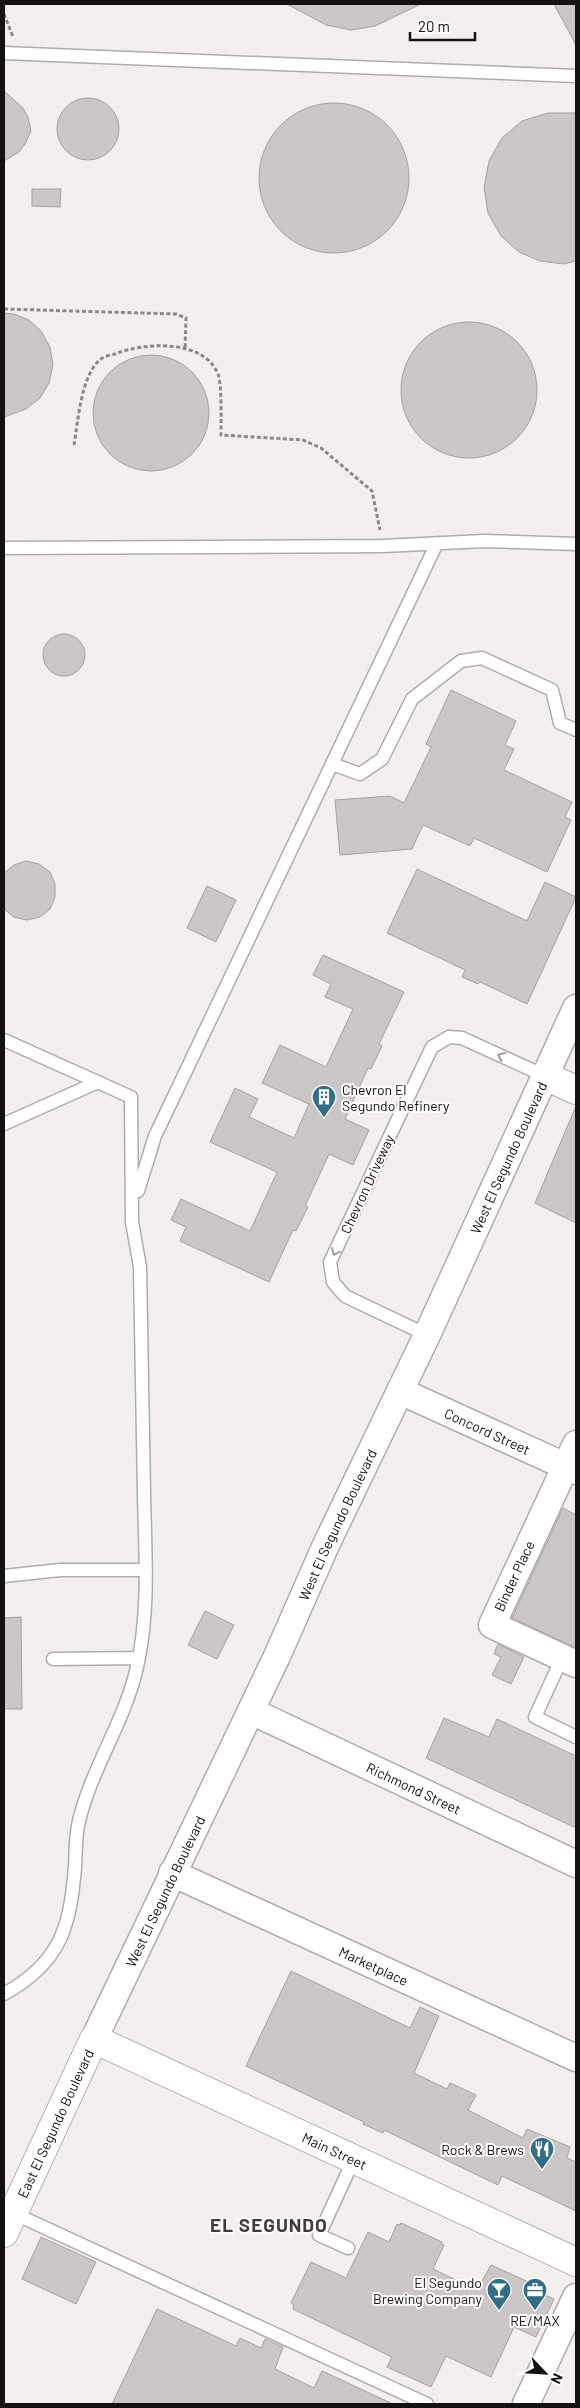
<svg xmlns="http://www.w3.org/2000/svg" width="580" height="2408" font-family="Barlow,sans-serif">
<rect width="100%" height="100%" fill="#f4efef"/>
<path fill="#ccc7c7" stroke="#a4a0a0" d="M287,4h134l-46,22 -24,4 -25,-5z
M554,4h22v41z
M4,91l19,17 5,9 3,14 -6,13 -6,8 -15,9z
M57 129a31 31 0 1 1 62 0a31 31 0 1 1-62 0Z
M259 178a75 75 0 1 1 150 0a75 75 0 1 1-150 0Z
M548,113h28v148l-12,3 -24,-3 -21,-9 -18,-16 -13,-23 -4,-26 5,-26 13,-23 20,-17z
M32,189h29l-1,18 -28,-1z
M4,313l10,1 15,6 12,11 9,16 3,18 -4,18 -9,15 -14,11 -22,8z
M401 390a68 68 0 1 1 136 0a68 68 0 1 1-136 0Z
M93 413a58 58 0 1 1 116 0a58 58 0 1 1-116 0Z
M43 655a21 21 0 1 1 42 0a21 21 0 1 1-42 0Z
M451,690l65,31 -11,24 9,4 -10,21 68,32 -7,15 6,3 -24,52 -73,-34 -4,8 -47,-21 -11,24 -72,6 -5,-55 55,-4 14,7 27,-56 -5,-3z
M26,861l13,3 11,8 5,12v13l-5,12 -10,8 -13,3 -13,-3 -10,-8v-36l10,-8z
M417,869l110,52 18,-39 31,15 -49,107 -47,-22 -2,2 -16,-7 3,-7 -78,-37z
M207,886l29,14 -20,42 -29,-14z
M323,955l81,37 -25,52 3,2 -11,23 -3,-1 -23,51 24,11 -16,35 -24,-11 -24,52 3,1 -12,24 -3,-1 -24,52 -89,-41 6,-14 -15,-7 10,-21 69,32 27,-59 -67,-30 25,-54 23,11 -9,18 45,21 15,-34 -47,-21 18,-38 46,22 27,-58 -28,-12 6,-13 -18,-9z
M576,1106v117l-41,-20z
M563,1508l13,7v133l-64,-30z
M205,1611l29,14 -17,34 -29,-14z
M21,1617l1,92h-18v-91z
M498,1644l26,13 -13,27 -19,-9 9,-18 -7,-3z
M444,1718l45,19 8,-18 79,37v72l-150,-70z
M291,1971l119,57 10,-21 19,9 -25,57 33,16 3,-6 26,12 -8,15 55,28 4,-9 43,18 -3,11 9,4v49l-74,-35 -4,9 -114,-55 -1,3 -20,-9 1,-2 -118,-56z
M401,2223l41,19 -1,2 3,1 -11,24 44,21 14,-25 42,19 -1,5 22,10 -18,38 -22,-10 -23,50 -45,-21 -15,31 -44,-20 5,-10 -99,-48 1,-4 -3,-2 20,-41 35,16 22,-46 21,10 8,-18 3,1z
M41,2237l55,25 -20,42 -54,-25z
M157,2309l79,37 4,-8 21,10 4,-9 18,8 -8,22 39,19 8,-17 71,33h-281z"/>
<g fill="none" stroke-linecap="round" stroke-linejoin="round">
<defs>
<path id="service" d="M4,53l572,23
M4,548l379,-2 101,-5 92,3
M332,764l28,10 22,-15 30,-60 49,-38 21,-3 70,32 8,33 16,7
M4,1040l127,57 1,125 8,45c1,76 3,151 4,227 1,57 6,116 -7,173 -12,54 -45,100 -58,154 -4,15 -3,32 -4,46 -5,61 -15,96 -71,127
M4,1124l94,-42
M138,1191l17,-55 282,-593
M427,1335l-82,-39 -12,-14 -3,-20 102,-215 17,-10 13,1 83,38
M4,1576l56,-6h86
M562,1658l-27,59 41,20
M53,1659l85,-1
M13,2213l414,191
M348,2248l-29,-13 35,-76"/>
<g id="minor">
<path id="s1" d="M400,1391l176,80"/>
<path d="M576,1444l-84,181 84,39"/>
<path id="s2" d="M251,1711l325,153"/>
<path id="s3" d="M172,1873l404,185"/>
<path id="s4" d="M94,2039l184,-385 47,-107 102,-212 149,-327"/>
<path d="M526,2404l50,-107"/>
</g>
<path id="tertiary" d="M545,1076l31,14"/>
<g id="secondary">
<path id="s5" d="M4,2233l90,-194 482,223"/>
</g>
</defs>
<use href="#service" stroke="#b0acac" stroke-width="15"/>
<use href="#minor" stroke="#b0acac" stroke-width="29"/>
<use href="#tertiary" stroke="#b0acac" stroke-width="30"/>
<use href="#secondary" stroke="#b0acac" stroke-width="30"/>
<path stroke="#8b8888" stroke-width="3" stroke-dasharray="4 2.5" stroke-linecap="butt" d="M4,14l9,23
M4,309l172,5 10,4 -1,32
M74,445c4,-23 7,-71 27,-86 3,-3 10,-4 14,-5 29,-12 89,-15 103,20 4,11 3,47 3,61l82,5 18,8 51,43 8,39"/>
<use href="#service" stroke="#fff" stroke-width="12"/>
<use href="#minor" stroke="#fff" stroke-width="26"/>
<use href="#tertiary" stroke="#fff" stroke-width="28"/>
<use href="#secondary" stroke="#fff" stroke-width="28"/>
</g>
<defs><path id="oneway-chevron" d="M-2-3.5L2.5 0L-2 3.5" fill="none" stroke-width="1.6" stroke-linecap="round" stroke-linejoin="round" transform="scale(1.25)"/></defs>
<g stroke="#a1a0a0">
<use href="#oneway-chevron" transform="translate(501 1056) rotate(-155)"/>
<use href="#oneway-chevron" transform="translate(335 1252) rotate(115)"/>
</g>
<defs>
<symbol id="building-pin" viewBox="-11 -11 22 30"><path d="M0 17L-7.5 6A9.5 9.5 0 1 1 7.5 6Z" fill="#356c86" stroke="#fffdfd"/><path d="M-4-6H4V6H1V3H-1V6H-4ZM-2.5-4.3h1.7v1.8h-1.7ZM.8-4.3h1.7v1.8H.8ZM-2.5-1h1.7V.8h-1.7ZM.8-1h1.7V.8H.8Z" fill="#fff"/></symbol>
<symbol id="restaurant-pin" viewBox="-11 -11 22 30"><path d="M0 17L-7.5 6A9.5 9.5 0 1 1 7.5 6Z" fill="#356c86" stroke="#fffdfd"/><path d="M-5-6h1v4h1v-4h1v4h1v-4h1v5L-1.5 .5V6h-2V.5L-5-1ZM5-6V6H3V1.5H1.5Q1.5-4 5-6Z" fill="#fff"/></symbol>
<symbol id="bar-pin" viewBox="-11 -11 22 30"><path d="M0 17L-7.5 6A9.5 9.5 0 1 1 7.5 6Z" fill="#356c86" stroke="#fffdfd"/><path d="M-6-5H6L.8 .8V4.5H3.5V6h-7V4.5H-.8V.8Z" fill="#fff"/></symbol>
<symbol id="office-pin" viewBox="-11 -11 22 30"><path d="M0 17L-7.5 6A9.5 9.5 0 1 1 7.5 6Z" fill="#356c86" stroke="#fffdfd"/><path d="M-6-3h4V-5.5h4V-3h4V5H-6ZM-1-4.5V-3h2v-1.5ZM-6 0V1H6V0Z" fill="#fff"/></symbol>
</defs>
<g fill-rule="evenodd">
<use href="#building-pin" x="310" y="1083" width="28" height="38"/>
<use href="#restaurant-pin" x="528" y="2135" width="28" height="38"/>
<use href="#bar-pin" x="485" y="2276" width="28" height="38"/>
<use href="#office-pin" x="521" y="2276" width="28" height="38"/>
</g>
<g text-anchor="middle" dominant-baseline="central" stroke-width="4" stroke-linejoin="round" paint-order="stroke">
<g font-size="14" fill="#131111" stroke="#fffdfd" text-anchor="end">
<text x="342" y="1089" text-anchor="start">Chevron El<tspan x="342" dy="16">Segundo Refinery</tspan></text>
<text x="524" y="2149">Rock &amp; Brews</text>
<text x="482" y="2282">El Segundo<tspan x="482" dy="16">Brewing Company</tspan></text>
<text x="535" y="2320" text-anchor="middle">RE/MAX</text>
</g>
<g font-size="14" fill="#131111" stroke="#fffdfd">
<text stroke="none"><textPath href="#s4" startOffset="974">West El Segundo Boulevard</textPath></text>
<text transform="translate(367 1184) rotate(-65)">Chevron Driveway</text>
<text stroke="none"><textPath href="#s1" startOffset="96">Concord Street</textPath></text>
<text stroke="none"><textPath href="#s4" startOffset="569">West El Segundo Boulevard</textPath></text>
<text transform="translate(514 1576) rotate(-65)">Binder Place</text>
<text stroke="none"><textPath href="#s2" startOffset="180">Richmond Street</textPath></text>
<text stroke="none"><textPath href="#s4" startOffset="164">West El Segundo Boulevard</textPath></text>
<text stroke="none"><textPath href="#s3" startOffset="222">Marketplace</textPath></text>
<text stroke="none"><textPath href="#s5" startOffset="121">East El Segundo Boulevard</textPath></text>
<text stroke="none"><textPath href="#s5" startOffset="479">Main Street</textPath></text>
</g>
<g font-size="19" font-weight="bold" letter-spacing="1" fill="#413d3d" stroke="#fffdfd">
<text x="269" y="2224">EL SEGUNDO</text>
</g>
</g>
<rect width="580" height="2408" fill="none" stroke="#131111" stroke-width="10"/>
<g transform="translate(545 2373) rotate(115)" stroke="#fffdfd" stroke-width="4" paint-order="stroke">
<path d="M0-4L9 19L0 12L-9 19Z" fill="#131111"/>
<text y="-8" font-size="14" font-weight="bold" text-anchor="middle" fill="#131111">N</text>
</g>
<path d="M410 32v8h65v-8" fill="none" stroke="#131111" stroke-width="2.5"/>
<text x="418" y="32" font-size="15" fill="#131111" stroke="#fffdfd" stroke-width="4" paint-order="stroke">20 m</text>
</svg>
